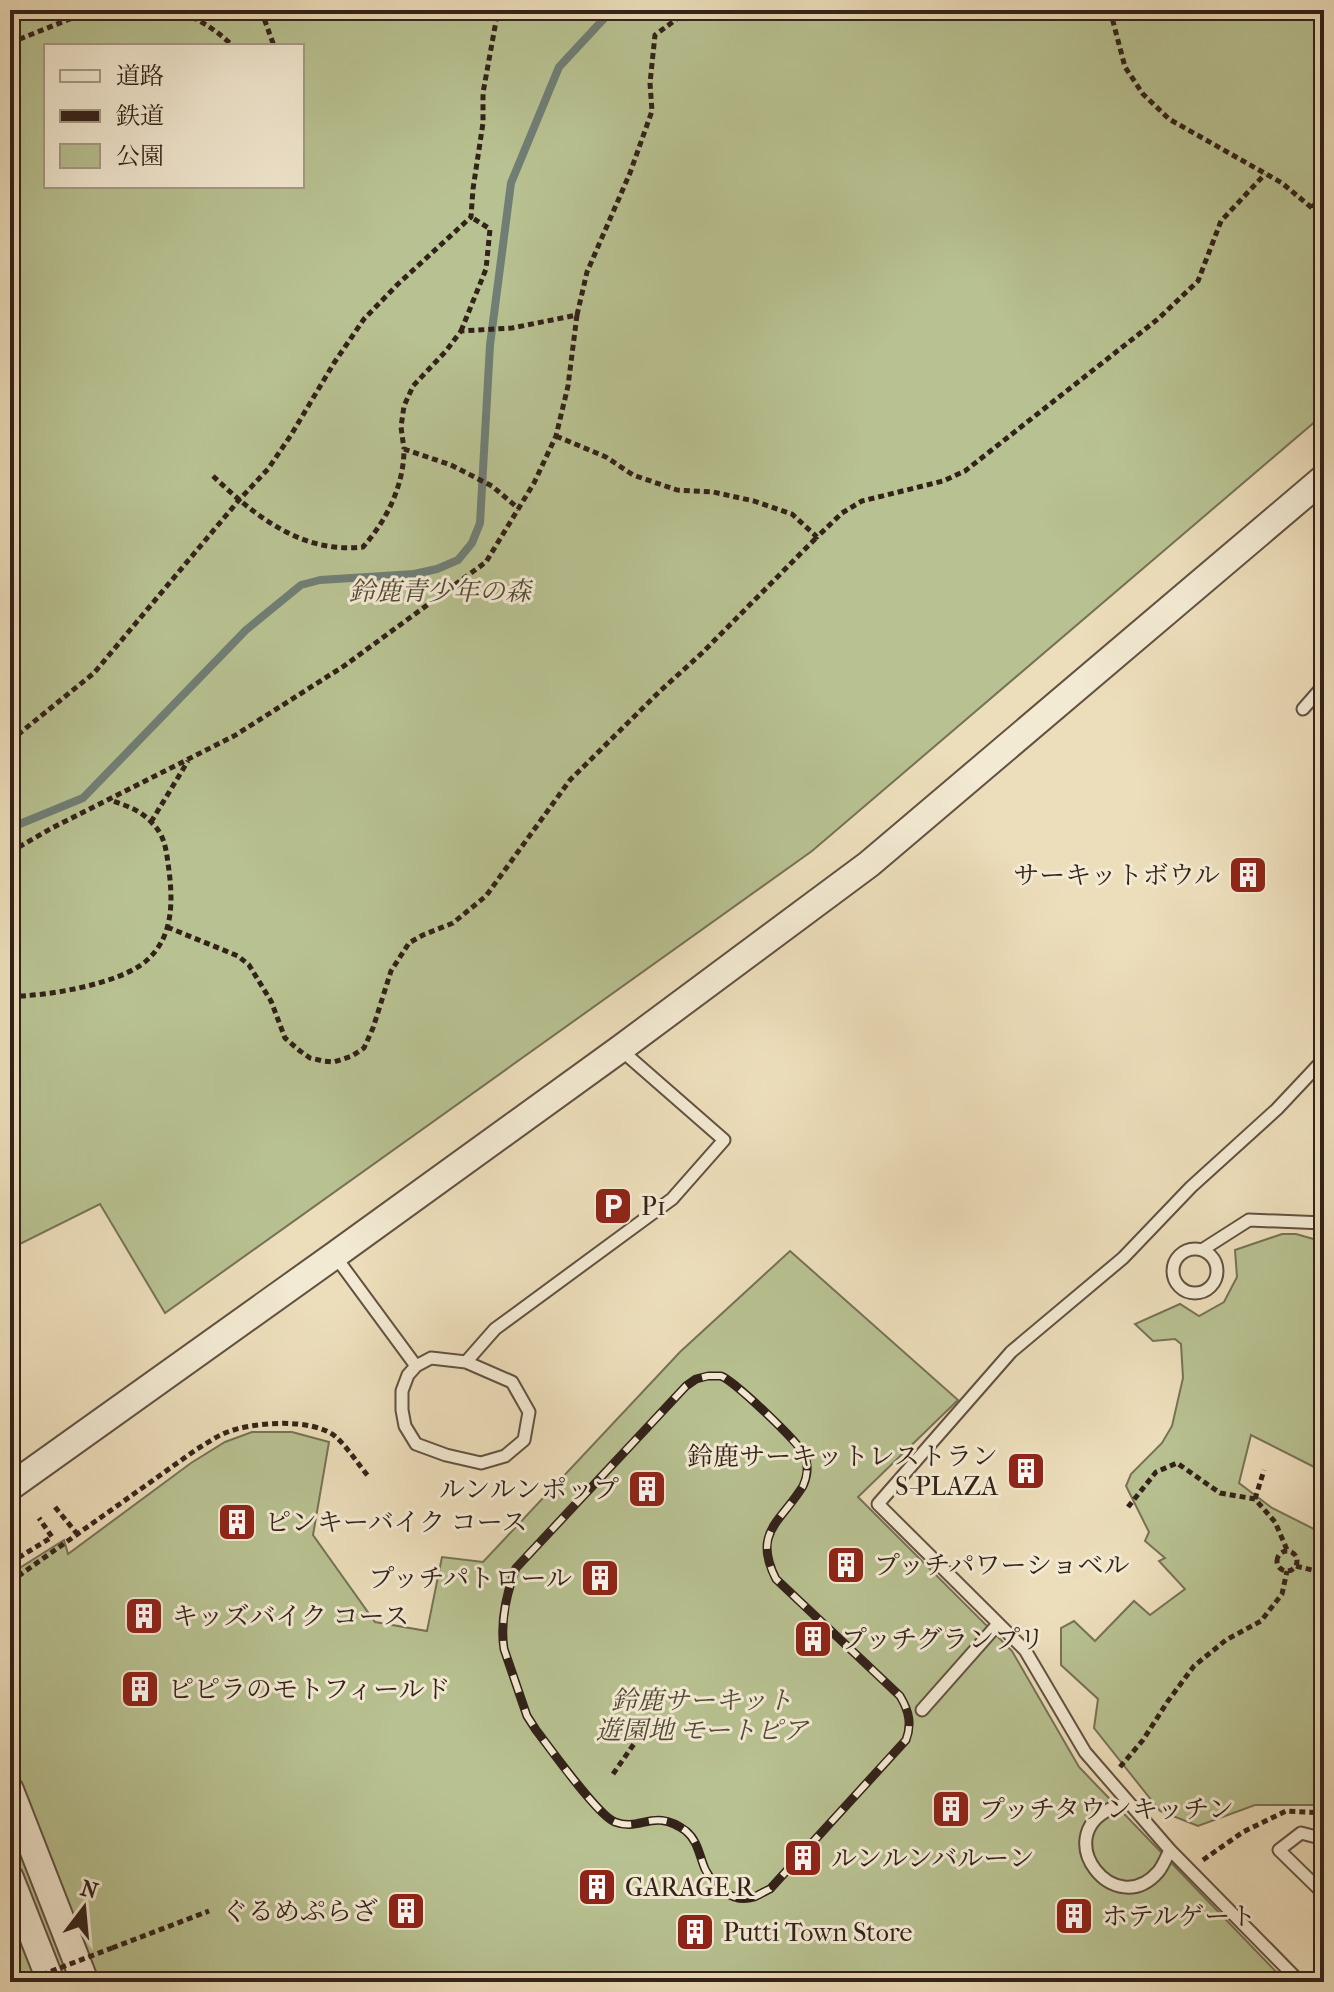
<svg xmlns="http://www.w3.org/2000/svg" width="1334" height="1992" font-family="'IM FELL French Canon','Noto Serif JP',serif">
<rect width="100%" height="100%" fill="#eddebb"/>
<filter id="stains"><feTurbulence type="fractalNoise" baseFrequency=".0025" numOctaves="4"/><feColorMatrix values="0 0 0 0 .2 0 0 0 0 .09 0 0 0 0 .02 0 0 0 .5 -.17"/></filter>
<radialGradient id="worn" r=".72"><stop offset=".6" stop-color="#630" stop-opacity="0"/><stop offset="1" stop-color="#630" stop-opacity=".3"/></radialGradient>
<path fill="#b8c191" stroke="#767256" stroke-width="2" fill-rule="evenodd" d="M10,10h1314v404l-512,437 -647,462 -65,-109 -90,45zM46,46h256v140h-256z
M1282,1234h14l28,8v230l-73,-37 -12,48 33,25 52,26v271h-69l-57,21 -38,-15 -66,-83 4,-29 -37,-34v-37l13,-7 21,20 39,-40 16,14 35,-26 -26,-28 6,-3 -20,-17 4,-9 -23,-46 5,-12 31,-31 10,-17 11,-48 -2,-34 -6,-5 -22,2 -18,-17 45,-20 19,12 25,-14 13,-25 -2,-27z
M790,1251l168,149 -100,97 154,154 67,116 207,215h-1276v-408l54,-34 4,14 123,-91 34,-21 27,-10h40l37,10 -16,93 62,87 52,9 15,-74 41,5 197,-210z"/>
<g fill="none" stroke-linecap="round" stroke-linejoin="round">
<path stroke="#707e75" stroke-width="8" d="M10,828l73,-30 163,-168 55,-45 19,-5 94,-6 23,-5 21,-9 14,-17 8,-20 10,-178 21,-162 48,-116 53,-57"/>
<defs>
<path id="service" d="M1303,709l21,-24
M1173 1271a22 22 0 1 1 44 0a22 22 0 1 1-44 0Z
M1202,1250l47,-30 75,3
M335,1256l81,110
M431,1358l35,4 46,20 17,30 -5,28 -19,16 -24,7 -35,-8 -30,-11 -11,-18 -3,-16v-19l6,-16 8,-9z
M466,1362l29,-33 177,-130 52,-59 -103,-90
M922,1710l76,-86
M1128,1803c-5,2 -12,3 -18,6 -60,29 5,112 48,63 5,-6 8,-14 12,-22
M1324,1839l-23,-6 -22,17 45,44
M1300,1982l-130,-132 -85,-98 -60,-102 -147,-146 133,-152 112,-94 68,-71 86,-78 47,-50"/>
<path id="tertiary" d="M10,1487l325,-232 285,-206 249,-185 455,-386
M10,1790l75,192
M10,1878l41,104"/>
</defs>
<use href="#service" stroke="#625142" stroke-width="15"/>
<use href="#tertiary" stroke="#625142" stroke-width="30"/>
<path stroke="#33221a" stroke-width="5" stroke-dasharray="6 4" stroke-linecap="butt" d="M173,10c24,7 42,19 60,36
M261,10l13,36
M1110,10l15,57 18,27 26,25 113,64 42,35
M559,14l2,-4
M10,43l82,-33
M1312,207l12,-11
M577,315l10,-43 43,-99 22,-62 -2,-28 5,-48 34,-25
M461,331l25,-62 4,-40 -19,-12
M556,436l50,21 27,18 44,15 36,2 41,9 38,13 25,23 25,-24 20,-12 81,-20 22,-10 193,-152 40,-38 23,-60 44,-47
M213,476c42,40 89,78 150,71 24,-27 41,-62 41,-98l47,16 41,21 27,23
M10,741l84,-68 145,-173 29,-31 23,-34 43,-72 30,-44 34,-35 73,-67 2,-28 10,-66v-30l15,-83
M151,822l37,-61
M10,825l10,22
M10,852l42,-24 182,-92 110,-70 142,-104 48,-79 22,-47 12,-50 9,-71 -65,13 -51,3 -15,20 -33,35 -9,20 -3,21 3,22
M167,927l71,29 11,9 22,36 14,37 15,13 10,7 13,3 11,1 18,-6 12,-8 9,-20 18,-57 18,-28 14,-8 30,-12 33,-27 84,-116 89,-88 43,-39 115,-116
M10,996c34,1 110,-12 136,-35 29,-25 27,-63 22,-98 -2,-15 -4,-28 -15,-39 -12,-14 -26,-18 -43,-24
M1255,1499l9,-29
M55,1507l23,28
M1128,1507l28,-35 21,-9 43,30 35,6 20,23 13,30
M1277 1561a10 10 0 1 1 20 0a10 10 0 1 1-20 0Z
M10,1563l42,-26 -13,-19
M1296,1566l28,7
M10,1582l187,-133c9,-5 18,-12 28,-16 26,-11 88,-16 111,4 12,11 22,27 32,39
M1120,1767l23,-27 25,-39 26,-35 32,-26 35,-19 21,-27 5,-23
M613,1774l23,-33
M1203,1860l40,-28 43,-21 38,2
M112,1948l97,-37"/>
<use href="#service" stroke="#f3ead3" stroke-width="11"/>
<use href="#tertiary" stroke="#f3ead3" stroke-width="26"/>
<defs>
<path id="rail" d="M708,1376c2,0 11,0 13,0 13,5 78,66 83,79 5,10 3,22 -1,31 -22,36 -51,46 -27,93l124,117c9,15 12,28 6,44l-136,149c-5,2 -11,6 -16,8 -22,7 -40,-11 -49,-28 -6,-14 -7,-28 -19,-38 -32,-24 -45,1 -71,-9 -17,-6 -65,-74 -79,-92l-9,-14 -23,-67c-4,-26 3,-57 12,-81l170,-182 10,-7z"/>
</defs>
<use href="#rail" stroke="#33221a" stroke-width="9"/>
<use href="#rail" stroke="#f3ead3" stroke-width="6" stroke-dasharray="18" stroke-linecap="butt"/>
<path stroke="#33221a" stroke-width="5" stroke-dasharray="6 4" stroke-linecap="butt" d="M23,1982l89,-34"/>
</g>
<defs>
<symbol id="building-square" viewBox="-11 -11 22 22"><rect x="-9" y="-9" width="18" height="18" rx="4" fill="#8f2418" stroke="#f3ead3"/><path d="M-4-6H4V6H1V3H-1V6H-4ZM-2.5-4.3h1.7v1.8h-1.7ZM.8-4.3h1.7v1.8H.8ZM-2.5-1h1.7V.8h-1.7ZM.8-1h1.7V.8H.8Z" fill="#fff"/></symbol>
<symbol id="parking-square" viewBox="-11 -11 22 22"><rect x="-9" y="-9" width="18" height="18" rx="4" fill="#8f2418" stroke="#f3ead3"/><path d="M-3.5-5.5H1a3.5 3.5 0 0 1 0 7H-1V5.5H-3.5ZM-1-3.4V-.6H.8a1.4 1.4 0 0 0 0-2.8Z" fill="#fff"/></symbol>
</defs>
<g fill-rule="evenodd">
<use href="#building-square" x="1226" y="853" width="44" height="44"/>
<use href="#parking-square" x="591" y="1184" width="44" height="44"/>
<use href="#building-square" x="1004" y="1449" width="44" height="44"/>
<use href="#building-square" x="625" y="1467" width="44" height="44"/>
<use href="#building-square" x="215" y="1500" width="44" height="44"/>
<use href="#building-square" x="824" y="1543" width="44" height="44"/>
<use href="#building-square" x="578" y="1556" width="44" height="44"/>
<use href="#building-square" x="122" y="1594" width="44" height="44"/>
<use href="#building-square" x="791" y="1617" width="44" height="44"/>
<use href="#building-square" x="118" y="1667" width="44" height="44"/>
<use href="#building-square" x="929" y="1787" width="44" height="44"/>
<use href="#building-square" x="781" y="1836" width="44" height="44"/>
<use href="#building-square" x="575" y="1865" width="44" height="44"/>
<use href="#building-square" x="384" y="1889" width="44" height="44"/>
<use href="#building-square" x="1052" y="1894" width="44" height="44"/>
<use href="#building-square" x="673" y="1910" width="44" height="44"/>
</g>
<g text-anchor="middle" dominant-baseline="central" stroke-width="6" stroke-linejoin="round" paint-order="stroke">
<g font-size="26" font-style="italic" fill="#544a38" stroke="#f3ead3">
<text x="440" y="591">鈴鹿青少年の森</text>
<text x="702" y="1700">鈴鹿サーキット<tspan x="702" dy="30">遊園地 モートピア</tspan></text>
</g>
<g font-size="26" fill="#33221a" stroke="#f3ead3" text-anchor="start">
<text x="1220" y="875" text-anchor="end">サーキットボウル</text>
<text x="641" y="1206">P1</text>
<text x="998" y="1456" text-anchor="end">鈴鹿サーキットレストラン<tspan x="998" dy="30">S-PLAZA</tspan></text>
<text x="619" y="1489" text-anchor="end">ルンルンポップ</text>
<text x="265" y="1522">ピンキーバイク コース</text>
<text x="874" y="1565">プッチパワーショベル</text>
<text x="572" y="1578" text-anchor="end">プッチパトロール</text>
<text x="172" y="1616">キッズバイク コース</text>
<text x="841" y="1639">プッチグランプリ</text>
<text x="168" y="1689">ピピラのモトフィールド</text>
<text x="979" y="1809">プッチタウンキッチン</text>
<text x="831" y="1858">ルンルンバルーン</text>
<text x="625" y="1887">GARAGE R</text>
<text x="378" y="1911" text-anchor="end">ぐるめぷらざ</text>
<text x="1102" y="1916">ホテルゲート</text>
<text x="723" y="1932">Putti Town Store</text>
</g>
</g>
<rect width="1334" height="1992" fill="none" stroke="#eddebb" stroke-width="40"/>
<rect x="12" y="12" width="1310" height="1968" fill="none" stroke="#33221a" stroke-width="4"/>
<rect x="20" y="20" width="1294" height="1952" fill="none" stroke="#33221a" stroke-width="2"/>
<rect x="44" y="44" width="260" height="144" fill="#f3ead3" stroke="#a69a89" stroke-width="2"/>
<rect x="60" y="70" width="40" height="12" fill="#f3ead3" stroke="#a69a89" stroke-width="2"/>
<text x="116" y="84" font-size="24" fill="#33221a">道路</text>
<rect x="60" y="110" width="40" height="12" fill="#33221a" stroke="#a69a89" stroke-width="2"/>
<text x="116" y="124" font-size="24" fill="#33221a">鉄道</text>
<rect x="60" y="144" width="40" height="24" fill="#b8c191" stroke="#a69a89" stroke-width="2"/>
<text x="116" y="164" font-size="24" fill="#33221a">公園</text>
<g transform="translate(84 1908) rotate(16)" stroke="#f3ead3" stroke-width="6" paint-order="stroke">
<path d="M0-6L14 30L0 20L-14 30Z" fill="#33221a"/>
<text y="-12" font-size="22" font-weight="bold" text-anchor="middle" fill="#33221a">N</text>
</g>
<rect width="100%" height="100%" filter="url(#stains)"/>
<rect width="100%" height="100%" fill="url(#worn)"/>
</svg>
